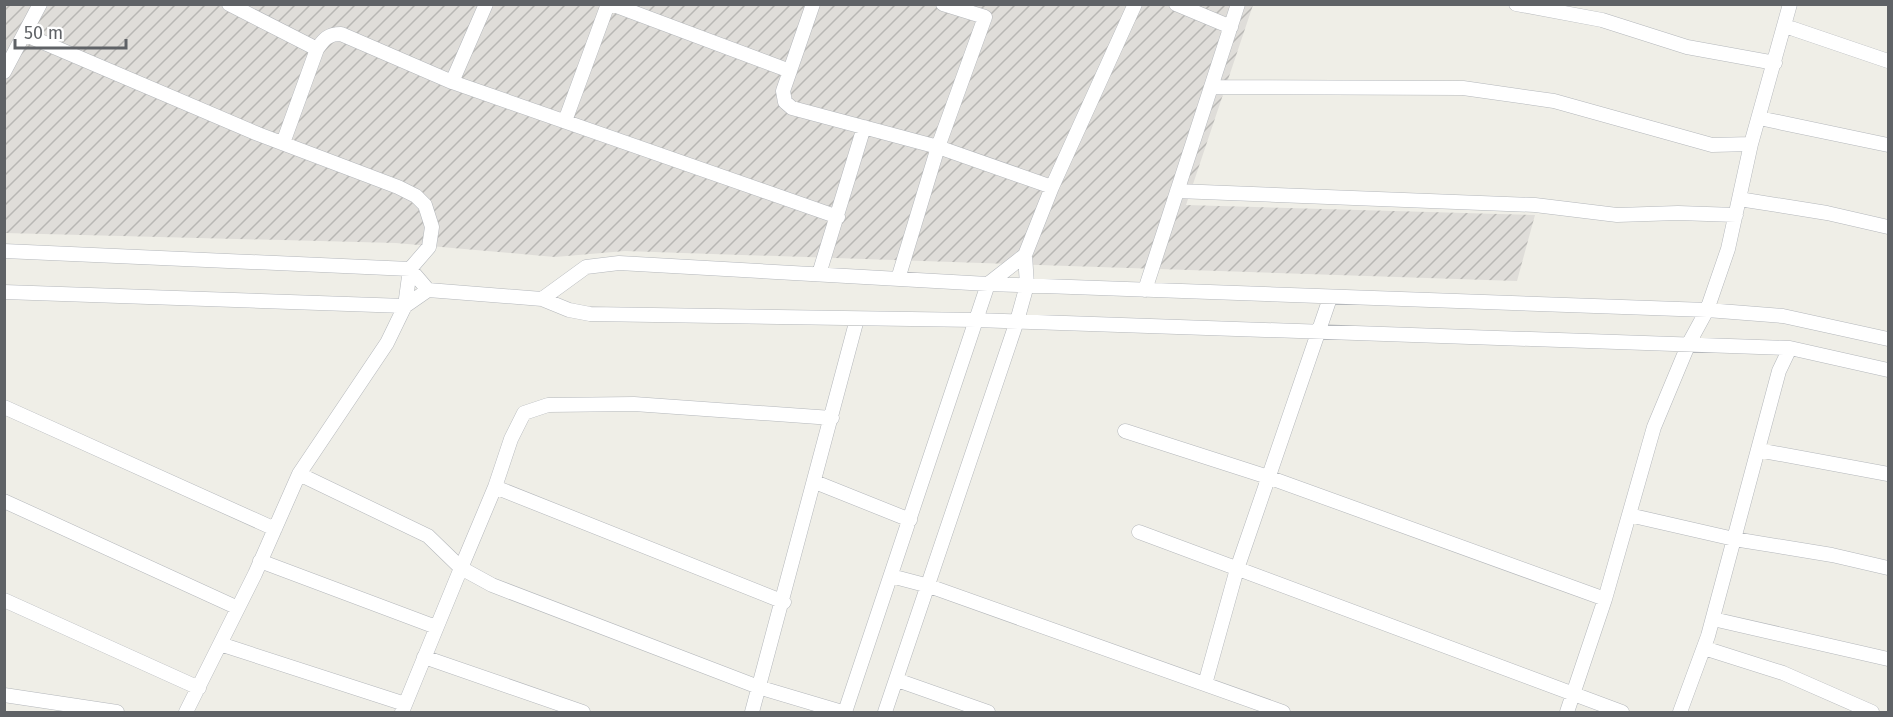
<svg xmlns="http://www.w3.org/2000/svg" width="1893" height="717" font-family="'Fira Sans',sans-serif">
<defs>
<pattern id="industrial-furrows" width="10" height="10" patternUnits="userSpaceOnUse" patternTransform="scale(1.5)"><rect width="10" height="10" fill="#dfddd9"/><path d="M-1 1l2-2M0 10L10 0M9 11l2-2" fill="none" stroke="#b8b7b4"/></pattern>
</defs>
<rect width="100%" height="100%" fill="#efeee7"/>
<path fill="url(#industrial-furrows)" d="M5,4l1248,1 -67,200 349,10 -18,66 -892,-30 -70,6 -159,-14 -391,-10z"/>
<g fill="none" stroke-linecap="round" stroke-linejoin="round">
<defs>
<path id="street" d="M229,4l88,45
M611,4l179,67
M813,4l-30,87 2,11 7,6 146,39 114,40
M1176,4l55,23
M1516,4l86,16 85,27 88,16
M1785,26l103,35
M26,35l232,99 140,53 18,9 9,9 7,22 -3,20 -19,22 -5,37 -18,37 -88,131 -44,100 -69,138
M4,72l36,-68
M452,82l386,135
M1211,87l252,1 91,13 158,44 39,-1
M1759,118l129,27
M565,121l43,-117
M283,143l34,-94c7,-10 11,-15 24,-15l111,48 34,-78
M1177,191l358,14 82,10 61,-2 58,2
M1739,199l88,14 61,14
M4,251l406,18 18,21
M819,274l45,-147
M898,279l40,-132 47,-130 -42,-13
M1145,290l93,-286
M4,292l401,14 23,-16 114,9 27,11 21,4 386,6 814,28 98,22
M542,299l44,-32 33,-4 369,21 719,26 76,6 105,23
M4,407l271,122
M1125,431l143,46 337,122
M1758,450l130,24
M299,474l129,62 33,32 34,-81 16,-48 13,-26 24,-8 86,-1 198,14
M815,482l95,38
M495,487l289,115
M4,501l234,107
M1629,515l105,24 98,16 56,13
M1139,532l483,180
M260,561l176,66
M891,576l38,10 354,126
M4,600l195,88
M1713,619l175,40
M220,644l185,60
M1704,648l79,25 89,39
M424,657l159,55
M897,680l91,32
M1205,684l32,-115 93,-271
M4,695l113,17
M402,712l59,-144 31,17 269,103 81,24
M752,712l105,-393
M845,712l143,-428 37,-29
M885,712l132,-391 10,-36 -2,-30 27,-68 83,-183
M1567,712l38,-113 49,-172 35,-84 18,-33 21,-61 23,-105 39,-140
M1680,712l28,-76 71,-265 11,-23"/>
</defs>
<use href="#street" stroke="#b4b7bb" stroke-width="15"/>
<use href="#street" stroke="#fff" stroke-width="14"/>
</g>
<rect width="1893" height="717" fill="none" stroke="#5f6266" stroke-width="12"/>
<path d="M15 39v9h111v-9" fill="none" stroke="#5f6266" stroke-width="3"/>
<text x="24" y="39" font-size="18" fill="#5f6266" stroke="#ffffff" stroke-width="4.5" paint-order="stroke">50 m</text>
</svg>
